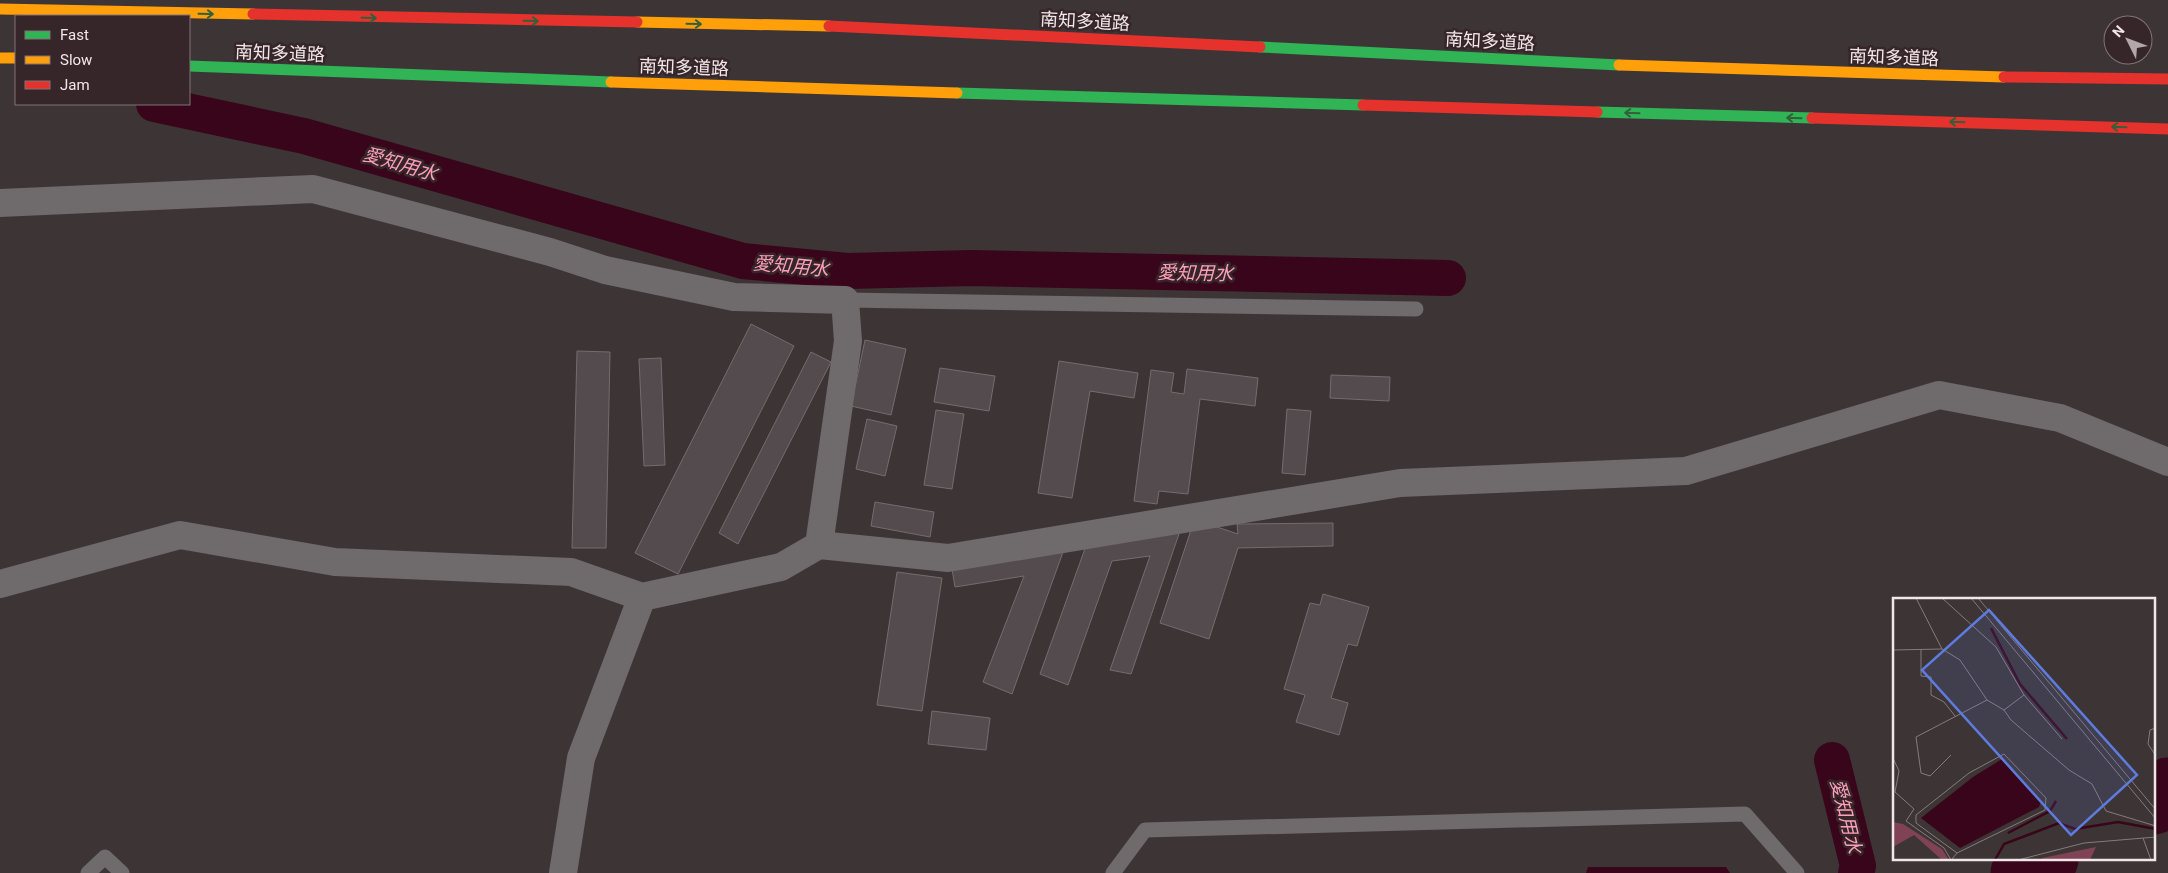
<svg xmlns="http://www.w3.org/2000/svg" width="2168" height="873" font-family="Roboto,'Noto Sans JP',sans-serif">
<rect width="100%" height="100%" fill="#3d3436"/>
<path fill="#38051a" d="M1588,867h138l4,6h-144z"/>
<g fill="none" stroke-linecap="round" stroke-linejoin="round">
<path stroke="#38051a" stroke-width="36" d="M154,104l150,32 439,125 104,10 125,-3 476,10
M1832,760l26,106 -2,7"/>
<path stroke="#38051a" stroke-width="61" d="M2154,804l14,-16
M2021,873l27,-14"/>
</g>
<path fill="#534b4d" stroke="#746c6e" d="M751,324l43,22 -116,228 -43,-21z
M865,340l41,9 -15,66 -40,-9z
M577,351l33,1 -4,196h-34z
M811,352l20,10 -93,182 -19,-11z
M661,358l4,107 -21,1 -5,-107z
M1059,361l79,12 -4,25 -44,-7 -18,107 -34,-5z
M940,368l55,8 -6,35 -55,-9z
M1187,369l71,9 -3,28 -55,-7 -12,95 -29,-3 -2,13 -23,-3 17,-131 23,3 -3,19 13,2z
M1331,375l59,2 -1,24 -59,-3z
M1287,409l24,2 -6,64 -23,-2z
M936,410l28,4 -12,75 -28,-4z
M867,419l30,7 -12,50 -29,-7z
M875,502l59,10 -4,25 -59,-11z
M1333,523v23l-95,2 -29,91 -49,-16 32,-96 19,-2 27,9 -1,-10z
M1180,531l-49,143 -21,-4 40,-114 -38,5 -44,124 -28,-11 47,-131z
M1063,552l-51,142 -29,-12 41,-106 -69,11 -3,-18z
M897,572l45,6 -20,133 -45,-6z
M1323,594l46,13 -12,39 -9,-2 -17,54 17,5 -9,32 -43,-13 9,-27 -21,-6 26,-86 10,2z
M932,711l58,7 -4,32 -58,-6z"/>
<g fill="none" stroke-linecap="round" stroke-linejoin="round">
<path stroke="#6f6a6c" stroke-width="15" d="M845,300l571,9
M88,873l17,-16 17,16
M1113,873l32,-43 600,-16 52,59"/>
<path stroke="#6f6a6c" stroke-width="28" d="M0,203l313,-14 237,63 55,18 129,27 111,3 3,41 -29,204
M0,584l180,-49 155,27 236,10 71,25 139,-30 38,-22 129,13 452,-75 286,-12 253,-76 121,23 108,44
M563,873l18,-115 61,-161"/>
<path stroke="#30b455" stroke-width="11" d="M1260,47l359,18
M189,66l422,16
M957,93l406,12
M1597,112l215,6"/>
<path stroke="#ff9f0a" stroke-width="11" d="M0,9l253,5
M637,22l192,4
M0,58h16
M1619,65l385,12
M611,82l346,11"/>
<path stroke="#e5322d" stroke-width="11" d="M253,14l384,8
M829,26l431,21
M2004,77l164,2
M1363,105l234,7
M1812,118l356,11"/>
</g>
<defs><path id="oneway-shaft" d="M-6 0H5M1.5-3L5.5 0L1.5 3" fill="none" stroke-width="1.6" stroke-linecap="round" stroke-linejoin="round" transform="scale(1.25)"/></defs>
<g stroke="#345f3b">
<use href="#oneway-shaft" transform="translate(206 14) rotate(1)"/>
<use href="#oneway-shaft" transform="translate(369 18) rotate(1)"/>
<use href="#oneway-shaft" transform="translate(531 21) rotate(1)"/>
<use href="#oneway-shaft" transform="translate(694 24) rotate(1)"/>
<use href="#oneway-shaft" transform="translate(1632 113) rotate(-178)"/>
<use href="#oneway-shaft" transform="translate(1794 118) rotate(-178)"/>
<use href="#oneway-shaft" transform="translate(1957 122) rotate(-178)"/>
<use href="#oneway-shaft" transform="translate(2119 127) rotate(-178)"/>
</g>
<g text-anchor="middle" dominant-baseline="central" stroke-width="5" stroke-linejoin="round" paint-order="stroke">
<g font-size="18" fill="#f1e6e9" stroke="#36262a">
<text transform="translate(1085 21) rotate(3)">南知多道路</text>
<text transform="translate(1490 41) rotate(3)">南知多道路</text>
<text transform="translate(280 53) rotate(2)">南知多道路</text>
<text transform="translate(1894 57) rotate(2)">南知多道路</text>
<text transform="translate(684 67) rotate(2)">南知多道路</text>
</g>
<g font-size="19" font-style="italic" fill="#fd9fba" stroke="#36262a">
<text transform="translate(400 164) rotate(16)">愛知用水</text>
<text transform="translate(791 266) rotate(5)">愛知用水</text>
<text transform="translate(1195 273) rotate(1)">愛知用水</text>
<text transform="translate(1846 816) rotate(76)">愛知用水</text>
</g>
</g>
<g transform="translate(1893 598)">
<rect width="262" height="262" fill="#3d3436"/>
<path d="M0,224l10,2 39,25 7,11h-7l-28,-25 -21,12zM203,249l-6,13h-48v-2z" fill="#7f4355"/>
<path d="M109,161l39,42 -2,6 -79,41 -39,-30 52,-41z" fill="#38051a"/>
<path fill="none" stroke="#38051a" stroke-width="2.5" d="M98,30l29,56 47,55M115,235l42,-22 6,-10M102,262l9,-16 55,-21 16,6 43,-7 38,7"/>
<path fill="none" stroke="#857b7e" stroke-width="1" d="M23,0l26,51M49,0l54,49 28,48 -20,15M78,0l185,221M85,0l178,212M0,52l49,-1 18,11 27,40 17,10 7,10 58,50 23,14 14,27 50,15M28,52v26l10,1v18l13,7 11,14M131,97l38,44M263,130l-6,2 -2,14 8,12M58,157l-21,21 -9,-3 -5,-36 71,-37M0,160l6,13 -4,21 19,17 -8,12 38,27 7,12M250,240l8,22M59,261l5,-6 88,-43 1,-12 -42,-44 -35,19 -53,42v8l41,30M125,262l66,-17 72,-6"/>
<path fill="#5d7cdd" fill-opacity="0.15" stroke="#5d7cdd" stroke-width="2.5" d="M96,12l148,165 -66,60 -149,-165z"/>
<rect width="262" height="262" fill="none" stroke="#f1e6e9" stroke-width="2.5"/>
</g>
<rect x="15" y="15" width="175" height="90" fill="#36262a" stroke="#817376"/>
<rect x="25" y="31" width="25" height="8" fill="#30b455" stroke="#817376"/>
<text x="60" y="40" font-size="15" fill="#f1e6e9">Fast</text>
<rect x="25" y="56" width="25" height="8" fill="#ff9f0a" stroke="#817376"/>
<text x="60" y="65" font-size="15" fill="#f1e6e9">Slow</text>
<rect x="25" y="81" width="25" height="8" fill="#e5322d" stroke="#817376"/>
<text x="60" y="90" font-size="15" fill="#f1e6e9">Jam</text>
<g transform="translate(2128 40) rotate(312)"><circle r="24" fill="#36262a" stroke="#817376"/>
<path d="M0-4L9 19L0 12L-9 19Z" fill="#b2a8aa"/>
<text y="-8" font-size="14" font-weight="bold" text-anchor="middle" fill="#f1e6e9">N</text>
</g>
</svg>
